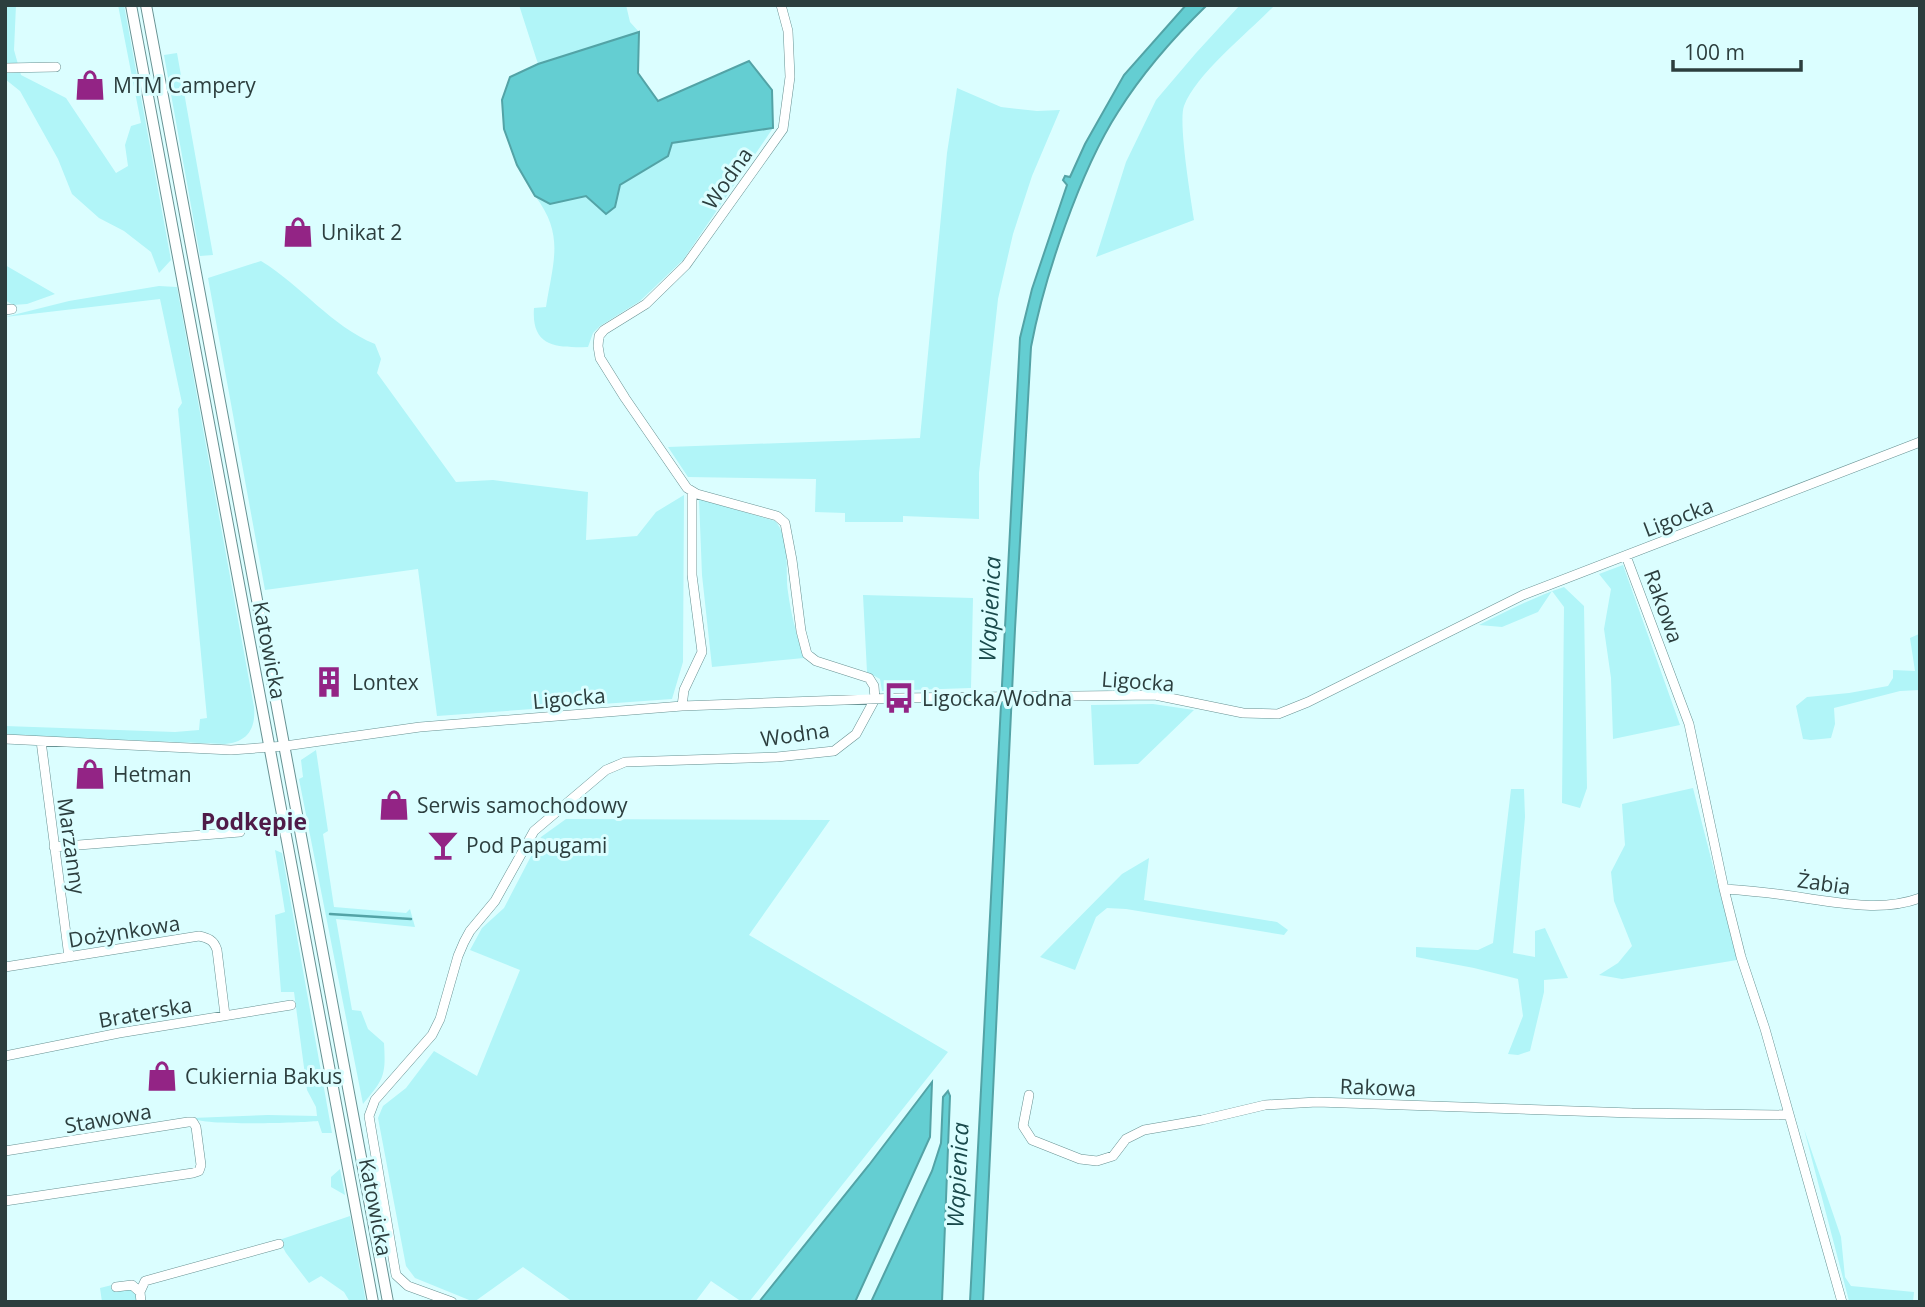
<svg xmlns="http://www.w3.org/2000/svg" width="1925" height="1307" font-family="'Open Sans',sans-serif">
<rect width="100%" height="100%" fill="#dbfeff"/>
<path fill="#b1f5f8" d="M5,5h11l-2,45 7,25 45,23 50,75 12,-7 -3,-21 6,-19 10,-3 -23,-118h6l47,255 -12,13 -8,-21 -27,-21 -25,-13 -27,-24 -14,-35 -38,-68 -15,-12z
M519,5h107l4,17 9,10 -101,32z
M1240,5h35c-25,26 -79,69 -91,101 -6,16 7,93 10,114l-98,37 30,-95 30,-62 40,-47z
M177,53l36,202 -13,1 -36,-201z
M957,88l44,19 36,4 23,-1 -28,66 -19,58 -15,65 -19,174v46l-76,-3v6h-58v-9l-30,-1 1,-33 -128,-2 -20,-30 252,-9 27,-285z
M773,128l-90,132 -43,41 -40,25 -7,7 -5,14c-30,1 -57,1 -54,-39l12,-1c7,-45 19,-72 -11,-111l15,8 36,-8 29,11 5,-22 47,-29 5,-13z
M261,261c41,25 70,65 114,83l6,15 -4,14 79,109 37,-2 95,12 -2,48 51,-4 19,-24 28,-17 -1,167 -11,37 -235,17 -19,-147 -153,21 -57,-312z
M5,265l50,29 -28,10 -14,1 -8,-5z
M159,286l18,1 77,420c2,21 -6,35 -29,37l-220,-9v-9l170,6 24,-2 1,-11 7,-1 -29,-309 4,-6 -22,-104 -155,18 64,-16z
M699,499l76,22c16,17 10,50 13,71 3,23 9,44 16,66l-92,9 -10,-92z
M1623,565l57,160 -67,14 -2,-61 -7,-49 7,-40 -12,-15z
M1564,587l20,19 3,182 -7,20 -18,-5 2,-196 -12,-16 -14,21 -36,15 -23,-2c28,-14 55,-28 85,-38z
M863,595l110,3 -2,90 -89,3 -2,-12 -13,-7z
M1919,634l1,56 -20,1 -66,17 1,16 -4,14 -20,2 -8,-1 -7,-33 11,-9 42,-4 39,-7 5,-8v-8l22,1 -5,-33z
M1153,704l41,6 -56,54 -44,1 -3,-60z
M316,750l12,81 -5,3 11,73 72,6 4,-4 5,18 -79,-8 16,91 9,1 7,18 16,14c2,33 0,36 -21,61l-64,-325 4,-2 -2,-17z
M1693,788l44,172 -115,19 -23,-4 19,-12 14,-17 -18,-45 -3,-29 14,-27 -3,-41z
M1511,789h13l1,28 -12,136 22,4v-26l10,-3 23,50 -24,2v12l-14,59 -12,4 -10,-1 15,-38 -5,-37 -44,-11 -58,-11v-10l62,3 15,-7z
M566,819l264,1 -81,115 199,117 -199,250h-7l-31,-21 -16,21h-122l-50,-35 -49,35 -59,-24 -9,-12 -28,-148 5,-12 23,-18 28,-37 43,25 43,-106 -50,-20 12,-22 22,-20 37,-71z
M275,850l7,3 50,280h-10l-4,-12c-19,2 -115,5 -126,-3l76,-3 49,1 -1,-9 -9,-17 -13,-98h-13l-6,-77 10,-3z
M1149,858l-5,42 133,22 11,8 -4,5 -158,-26 -19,-1 -11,9 -21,53 -35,-13 82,-83z
M1804,1129l37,108 4,40 6,9 63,6 -1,10 -64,-1z
M340,1169l5,26 -14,-8v-10z
M350,1216l16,86h-16l-6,-10 -23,-16 -12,7 -23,-30 -7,-13z
M112,1285l21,3 4,5 1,9h-36l-2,-14z"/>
<path fill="#64ced2" stroke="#53a3a6" stroke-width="2" d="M1186,5h21c-34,33 -64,67 -89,107 -38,59 -74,166 -87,235l-16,282 -32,673h-13l50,-964 12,-49 35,-104 -4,-5 2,-4 5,1 15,-33 39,-69z
M639,32l-1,41 20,28 91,-40 23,29 1,38 -101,15 -4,13 -48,29 -5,22 -9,7 -20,-18 -36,8 -15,-8 -18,-31 -13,-36 -2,-29 8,-23 28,-13z
M932,1082l-2,55 -75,165h-96l110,-137z
M948,1091l2,5 -8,206h-71l61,-131 9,-28 2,-46z"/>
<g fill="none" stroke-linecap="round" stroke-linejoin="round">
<path stroke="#53a3a6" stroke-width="2.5" d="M330,914l81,5"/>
<defs>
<path id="minor" d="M5,68l51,-1
M5,310l7,-1
M1626,556l63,168 35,165 17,68 24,72 77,273
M682,706l2,-16 18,-38 -10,-77v-83
M5,739l226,11 54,-4 135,-19 262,-21 217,-8 256,-3 88,18 35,1 30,-12 215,-107 397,-153
M41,741l28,216
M54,847l186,-15
M1724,889c29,2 58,5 87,10 36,5 74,12 109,-1
M5,967l194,-31c9,2 15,4 18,14l8,65
M5,1056l114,-23 172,-28
M1029,1095l-6,31 9,14 48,19 17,2 16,-5 13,-17 18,-9 58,-10 63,-15 52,-3 315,11 157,2
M5,1151l183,-29h5l3,5 5,38 -2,6 -6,2 -188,28
M116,1287l16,-2 8,7
M141,1302l-1,-10 5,-11 134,-37
M452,1302l-44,-16 -12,-11 -27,-159 6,-16 57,-65 8,-16 18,-63 6,-14 6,-11 25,-30 39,-70 72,-61 19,-8 152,-5 57,-6 22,-17 19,-35 -1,-13 -5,-8 -53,-17 -9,-7 -6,-23 -9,-71 -7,-37 -8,-7 -80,-22 -10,-6 -62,-90 -25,-40 -2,-12 1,-10 5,-6 42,-26 40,-39 97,-136 7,-52 -2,-46 -7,-26"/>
<path id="major" d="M131,5l242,1297
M146,5l242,1297"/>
</defs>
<use href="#minor" stroke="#689293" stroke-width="10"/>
<use href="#major" stroke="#689293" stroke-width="12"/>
<use href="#minor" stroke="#fff" stroke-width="9"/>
<use href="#major" stroke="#fff" stroke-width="10"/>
</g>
<defs>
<symbol id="shop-bare" viewBox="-9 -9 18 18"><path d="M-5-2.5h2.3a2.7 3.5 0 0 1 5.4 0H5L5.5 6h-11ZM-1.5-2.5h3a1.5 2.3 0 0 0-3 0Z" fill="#932485" stroke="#dbfeff" stroke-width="2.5" paint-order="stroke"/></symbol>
<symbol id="building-bare" viewBox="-9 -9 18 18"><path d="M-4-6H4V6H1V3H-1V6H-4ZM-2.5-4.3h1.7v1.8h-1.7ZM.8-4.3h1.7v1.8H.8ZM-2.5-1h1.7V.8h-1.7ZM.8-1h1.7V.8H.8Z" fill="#932485" stroke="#dbfeff" stroke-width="2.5" paint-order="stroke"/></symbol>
<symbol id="bus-bare" viewBox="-9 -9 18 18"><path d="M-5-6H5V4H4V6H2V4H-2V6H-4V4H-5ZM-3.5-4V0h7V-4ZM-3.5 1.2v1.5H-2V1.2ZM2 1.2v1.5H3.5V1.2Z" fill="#932485" stroke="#dbfeff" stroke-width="2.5" paint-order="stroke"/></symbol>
<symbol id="bar-bare" viewBox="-9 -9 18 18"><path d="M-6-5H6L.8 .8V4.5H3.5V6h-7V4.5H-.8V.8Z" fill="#932485" stroke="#dbfeff" stroke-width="2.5" paint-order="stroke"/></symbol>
</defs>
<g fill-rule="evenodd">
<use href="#shop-bare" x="68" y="63" width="44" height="44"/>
<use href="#shop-bare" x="276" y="210" width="44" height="44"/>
<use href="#building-bare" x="307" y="660" width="44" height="44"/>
<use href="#bus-bare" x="877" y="676" width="44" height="44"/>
<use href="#shop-bare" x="68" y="752" width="44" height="44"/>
<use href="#shop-bare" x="372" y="783" width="44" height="44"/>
<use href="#bar-bare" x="421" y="823" width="44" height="44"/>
<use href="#shop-bare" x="140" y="1054" width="44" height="44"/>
</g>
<g text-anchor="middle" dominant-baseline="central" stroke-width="6" stroke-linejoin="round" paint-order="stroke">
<g font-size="21" fill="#2c3e3e" stroke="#dbfeff" text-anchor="start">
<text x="113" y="85">MTM Campery</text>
<text x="321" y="232">Unikat 2</text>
<text x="352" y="682">Lontex</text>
<text x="922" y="698">Ligocka/Wodna</text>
<text x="113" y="774">Hetman</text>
<text x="417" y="805">Serwis samochodowy</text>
<text x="466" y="845">Pod Papugami</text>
<text x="185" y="1076">Cukiernia Bakus</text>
</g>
<g font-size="21" fill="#2c3e3e" stroke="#dbfeff">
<text transform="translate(727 178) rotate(-55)">Wodna</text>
<text transform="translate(1678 517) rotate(-21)">Ligocka</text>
<text transform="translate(1664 606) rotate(70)">Rakowa</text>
<text transform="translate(270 650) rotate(79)">Katowicka</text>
<text transform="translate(1138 681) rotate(4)">Ligocka</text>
<text transform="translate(569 698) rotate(-5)">Ligocka</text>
<text transform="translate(795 734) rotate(-8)">Wodna</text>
<text transform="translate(72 846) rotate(82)">Marzanny</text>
<text transform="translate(1824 883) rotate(8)">Żabia</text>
<text transform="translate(124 931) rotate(-9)">Dożynkowa</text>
<text transform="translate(145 1012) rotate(-10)">Braterska</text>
<text transform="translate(1378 1087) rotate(2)">Rakowa</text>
<text transform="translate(108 1118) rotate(-10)">Stawowa</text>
<text transform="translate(376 1207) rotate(79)">Katowicka</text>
</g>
<g font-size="23" font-style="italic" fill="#1a4a4c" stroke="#dbfeff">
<text transform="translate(989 609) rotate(-87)">Wapienica</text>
<text transform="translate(957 1175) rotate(-87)">Wapienica</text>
</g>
<g font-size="23" font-weight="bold" fill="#4f1b48" stroke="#dbfeff">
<text x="254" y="821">Podkępie</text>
</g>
</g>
<rect width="1925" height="1307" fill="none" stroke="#2c3e3e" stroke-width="14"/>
<path d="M1673 60v10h128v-10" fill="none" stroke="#2c3e3e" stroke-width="3.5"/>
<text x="1684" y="60" font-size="21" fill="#2c3e3e" stroke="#dbfeff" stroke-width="5" paint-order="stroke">100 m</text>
</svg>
